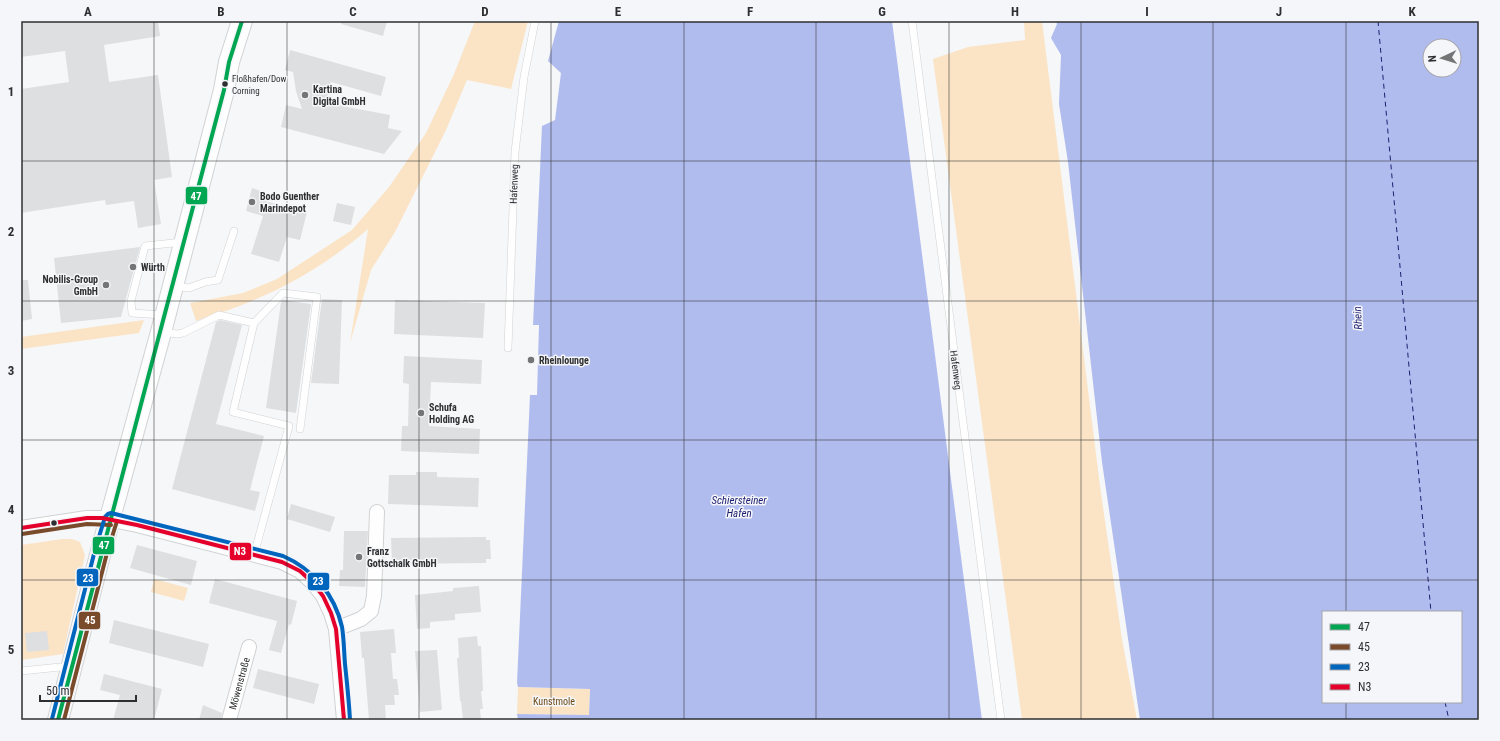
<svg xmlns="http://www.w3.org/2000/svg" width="1500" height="741" font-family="'Roboto Condensed',sans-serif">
<rect width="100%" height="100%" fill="#f6f7f9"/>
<path fill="#fbe4c6" d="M475,21h53l-17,68 -44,-9 -21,50 -51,102 -24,38 -21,73 18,-114c-33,29 -73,54 -114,71 -18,8 -38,14 -58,21l-6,-18 53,-10 34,-14 75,-49 37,-43 37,-54 28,-59z
M1024,21h18l58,465 22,153 15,81h-115l-89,-661 35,-12 57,-7z
M144,320l-5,13 -118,16v-12z
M62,539h10l8,3 5,13 -22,99 -42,6v-115z
M154,579l34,9 -4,13 -33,-9z
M518,687l72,2 -1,26 -72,-1z"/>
<path fill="#b1bcee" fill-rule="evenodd" d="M559,21h333l90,699h-464l-1,-6 72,1 1,-26 -72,-2 -1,-4 13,-288h7l2,-70h-6l9,-199 13,-6 6,-47 -13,-12z
M1056,21h423v699h-339l-38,-258 -34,-300 -9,-58 2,-49 -10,-17 6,-14zM1430,46h24v24h-24zM1323,612h138v90h-138z"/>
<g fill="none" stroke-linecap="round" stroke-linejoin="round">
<path stroke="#1e1f70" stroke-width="1" stroke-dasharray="5 4" stroke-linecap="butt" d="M1378,21l53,591
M1445,702l4,18"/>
</g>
<path fill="#dedfe0" d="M21,21h137l2,15 -56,9 5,37 49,-7 14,102 -18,3 7,44 -23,4 -4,-27 -28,4 -1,-5 -84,13v-124l48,-7 -4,-31 -44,6z
M341,21h46l-4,15 -42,-12z
M290,50l96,27 -5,19 -50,-14 -5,21 64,12 -2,13 14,3 -18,23 -103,-27 5,-22 16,4 -6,-18 -3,-19 -8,-2z
M252,188l12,4 -3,8 46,12 -7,28 -13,-3 -8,25 -28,-8 12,-38 -17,-5z
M337,203l18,4 -4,18 -18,-4z
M140,247l-19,70 -60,6 -7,-65z
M21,280h7l4,39 -11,2z
M322,299l20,1 -3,84 -28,-1z
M283,300l28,4 -15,109 -30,-5 15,-106z
M395,300l90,3 -2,35 -89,-4z
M220,320l22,5 -26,99 48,12 -14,54 10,2 -5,19 -83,-22 44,-167z
M404,356l78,4 -1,24 -50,-2 -2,44 51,3 -1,25 -78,-3 1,-25h6l1,-42 -6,-1z
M416,472h21v5l42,1 -1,29 -90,-3 1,-29h27z
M291,504l44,13 -5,15 -43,-13z
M344,531h24l-3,56 -26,-1 1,-16h3z
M486,537v3h4l1,19h-5v4l-94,1 -1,-26z
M137,545l60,16 -6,24 -61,-17z
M215,579l82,22 -6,24 -2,-1 -8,29 -12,-3 8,-29 -68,-18z
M479,586l2,26 -26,2v6l-25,2v6l-13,1 -2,-34 38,-4v-3z
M114,620l95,24 -6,23 -94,-24z
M394,629l2,24h-5l2,26h4l2,16h-5l1,10h-10l1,15h-17l-5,-62h-2l-2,-26z
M47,631l2,19 -22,2 -2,-19z
M477,636l1,10h3l2,45h-2l2,18h-3l1,11h-18l-2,-19h-1l-3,-43h2l-1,-20z
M437,650l5,60 -22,2 -5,-61z
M258,669l61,15 -5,20 -61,-16z
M104,674l58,15 -8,31h-41l7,-25 -20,-5z
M203,705l19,8 -1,7h-22z"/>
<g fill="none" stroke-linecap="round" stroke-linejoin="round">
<defs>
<path id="lane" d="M912,21l89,699
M175,286l14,2 16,-6 13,-2 16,-49
M163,315l-31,-2 -1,-12 14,-55 38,-4
M254,323l29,-30 34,4 -17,132
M161,332l16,2 6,-1 36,-18 35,8 -21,89 56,14 -35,129
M508,348l7,-196 9,-75 11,-56
M21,671l39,-4 10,2"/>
<g id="street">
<path d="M21,528l66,-10h15l35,7 145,37 18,9 12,11 11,14 8,17 5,16 8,91"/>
<path d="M336,629l25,-10 10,-8 3,-15 3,-84"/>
<path id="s1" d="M229,720l20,-73"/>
</g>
<path id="secondary" d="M58,720l43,-169 60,-219 63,-242 5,-28 13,-41"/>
</defs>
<use href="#lane" stroke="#d1d2d4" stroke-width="8"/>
<use href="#street" stroke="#d1d2d4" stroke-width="16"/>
<use href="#secondary" stroke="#d1d2d4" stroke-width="22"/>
<use href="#lane" stroke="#fefefe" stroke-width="7"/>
<use href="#street" stroke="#fefefe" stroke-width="14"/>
<use href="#secondary" stroke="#fefefe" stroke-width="20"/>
<defs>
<path id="bus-1" d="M58,720c54,-210 111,-420 166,-630l5,-28 13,-41"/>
<path id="bus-2" d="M22,534l65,-10 24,1
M64,720l43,-167 10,-32"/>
<path id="bus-3" d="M52,719l43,-169 10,-33 3,-3 3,-1 172,43c30,13 52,39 59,71 2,12 2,25 3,37 2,19 4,37 5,56"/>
<path id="bus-4" d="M21,528l66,-10h15l35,7 145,37 18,9 12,11 11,14 8,17 5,16 8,91"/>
</defs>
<use href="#bus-1" stroke="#f5f6fa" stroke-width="7"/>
<use href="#bus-2" stroke="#f5f6fa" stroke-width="7"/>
<use href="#bus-3" stroke="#f5f6fa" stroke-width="7"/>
<use href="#bus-4" stroke="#f5f6fa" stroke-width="7"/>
<use href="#bus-1" stroke="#00a651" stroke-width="4"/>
<use href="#bus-2" stroke="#7a4b2a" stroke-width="4"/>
<use href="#bus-3" stroke="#0065bd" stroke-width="4"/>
<use href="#bus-4" stroke="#e4002b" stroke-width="4"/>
</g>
<path fill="none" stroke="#2e2f30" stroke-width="1" stroke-opacity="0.55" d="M154,21v699M287,21v699M419,21v699M551,21v699M684,21v699M816,21v699M949,21v699M1081,21v699M1213,21v699M1346,21v591M21,161h1458M21,301h1458M21,440h1458M21,580h1458M1346,702v18"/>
<g fill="#2e2f30" stroke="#f5f6fa" stroke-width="1.5">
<circle cx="225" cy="84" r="3.5"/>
<circle cx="54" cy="523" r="3.5"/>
</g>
<g fill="#747576" stroke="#f5f6fa" stroke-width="1.5">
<circle cx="305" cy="95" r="4"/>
<circle cx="252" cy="202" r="4"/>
<circle cx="133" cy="267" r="4"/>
<circle cx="106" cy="285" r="4"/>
<circle cx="531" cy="360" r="4"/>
<circle cx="421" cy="413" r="4"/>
<circle cx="359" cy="557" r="4"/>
</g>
<g text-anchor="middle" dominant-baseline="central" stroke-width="3" stroke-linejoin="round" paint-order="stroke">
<g font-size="9" fill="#2e2f30" stroke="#f5f6fa" text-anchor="start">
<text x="232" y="79">Floßhafen/Dow<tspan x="232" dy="12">Corning</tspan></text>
</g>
<g font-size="10" font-weight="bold" fill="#2e2f30" stroke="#f5f6fa" text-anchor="start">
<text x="313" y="89">Kartina<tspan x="313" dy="12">Digital GmbH</tspan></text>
<text x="260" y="196">Bodo Guenther<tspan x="260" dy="12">Marindepot</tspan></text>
<text x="141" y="267">Würth</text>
<text x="98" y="279" text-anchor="end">Nobilis-Group<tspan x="98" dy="12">GmbH</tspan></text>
<text x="539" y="360">Rheinlounge</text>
<text x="429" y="407">Schufa<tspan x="429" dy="12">Holding AG</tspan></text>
<text x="367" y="551">Franz<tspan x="367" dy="12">Gottschalk GmbH</tspan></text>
</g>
<g font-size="10" fill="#2e2f30" stroke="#f5f6fa">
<text transform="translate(514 184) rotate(-88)">Hafenweg</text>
<text transform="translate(956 370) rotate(83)">Hafenweg</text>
<text stroke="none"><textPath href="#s1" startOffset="38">Möwenstraße</textPath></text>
</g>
<g font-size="10" fill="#6d4a15" stroke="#f5f6fa">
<text x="554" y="701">Kunstmole</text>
</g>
<g font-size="11" font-style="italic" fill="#1e1f70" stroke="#f5f6fa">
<text transform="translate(1358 318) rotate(-93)">Rhein</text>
<text x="739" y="500">Schiersteiner<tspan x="739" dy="13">Hafen</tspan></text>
</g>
</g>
<g stroke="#f5f6fa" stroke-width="1.5">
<rect x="185" y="186" width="23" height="19" rx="4" fill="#00a651"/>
<rect x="92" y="536" width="23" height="19" rx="4" fill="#00a651"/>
<rect x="229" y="542" width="23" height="19" rx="4" fill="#e4002b"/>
<rect x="76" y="568" width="23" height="19" rx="4" fill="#0065bd"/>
<rect x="307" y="572" width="23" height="19" rx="4" fill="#0065bd"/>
<rect x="78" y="611" width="23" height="19" rx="4" fill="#7a4b2a"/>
</g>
<g font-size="11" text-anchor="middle" font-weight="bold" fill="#fff">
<text x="196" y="200">47</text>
<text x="104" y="549">47</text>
<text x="240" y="555">N3</text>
<text x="88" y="582">23</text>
<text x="318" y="585">23</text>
<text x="90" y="624">45</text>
</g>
<rect width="1500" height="741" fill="none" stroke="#f5f6fa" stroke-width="44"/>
<rect x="1322" y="611" width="140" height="92" fill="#f5f6fa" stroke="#a5a6a9"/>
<rect x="1330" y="624" width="20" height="6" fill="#00a651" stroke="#a5a6a9"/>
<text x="1358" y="631" font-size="12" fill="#2e2f30">47</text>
<rect x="1330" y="644" width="20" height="6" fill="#7a4b2a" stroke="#a5a6a9"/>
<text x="1358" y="651" font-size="12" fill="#2e2f30">45</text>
<rect x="1330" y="664" width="20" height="6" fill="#0065bd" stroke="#a5a6a9"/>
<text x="1358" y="671" font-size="12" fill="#2e2f30">23</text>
<rect x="1330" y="684" width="20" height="6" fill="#e4002b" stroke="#a5a6a9"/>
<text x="1358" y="691" font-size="12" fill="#2e2f30">N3</text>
<g transform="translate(1442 58) rotate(266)"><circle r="19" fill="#f5f6fa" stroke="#a5a6a9"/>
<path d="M0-3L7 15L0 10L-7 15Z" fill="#747576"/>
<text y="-6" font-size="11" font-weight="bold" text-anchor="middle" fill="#2e2f30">N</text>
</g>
<path d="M40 695v6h96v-6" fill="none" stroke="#2e2f30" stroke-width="2"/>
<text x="46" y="695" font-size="12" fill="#2e2f30" stroke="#f5f6fa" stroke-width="3" paint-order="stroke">50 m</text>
<rect x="22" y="22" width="1456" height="697" fill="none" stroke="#2e2f30" stroke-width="1.5"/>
<g font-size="13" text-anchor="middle" font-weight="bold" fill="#2e2f30">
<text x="88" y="16">A</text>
<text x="221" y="16">B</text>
<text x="353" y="16">C</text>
<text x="485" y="16">D</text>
<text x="618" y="16">E</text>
<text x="750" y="16">F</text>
<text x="882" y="16">G</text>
<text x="1015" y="16">H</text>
<text x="1147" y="16">I</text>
<text x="1279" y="16">J</text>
<text x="1412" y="16">K</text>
<text x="11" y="96">1</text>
<text x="11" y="236">2</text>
<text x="11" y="375">3</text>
<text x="11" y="514">4</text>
<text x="11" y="654">5</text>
</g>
</svg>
